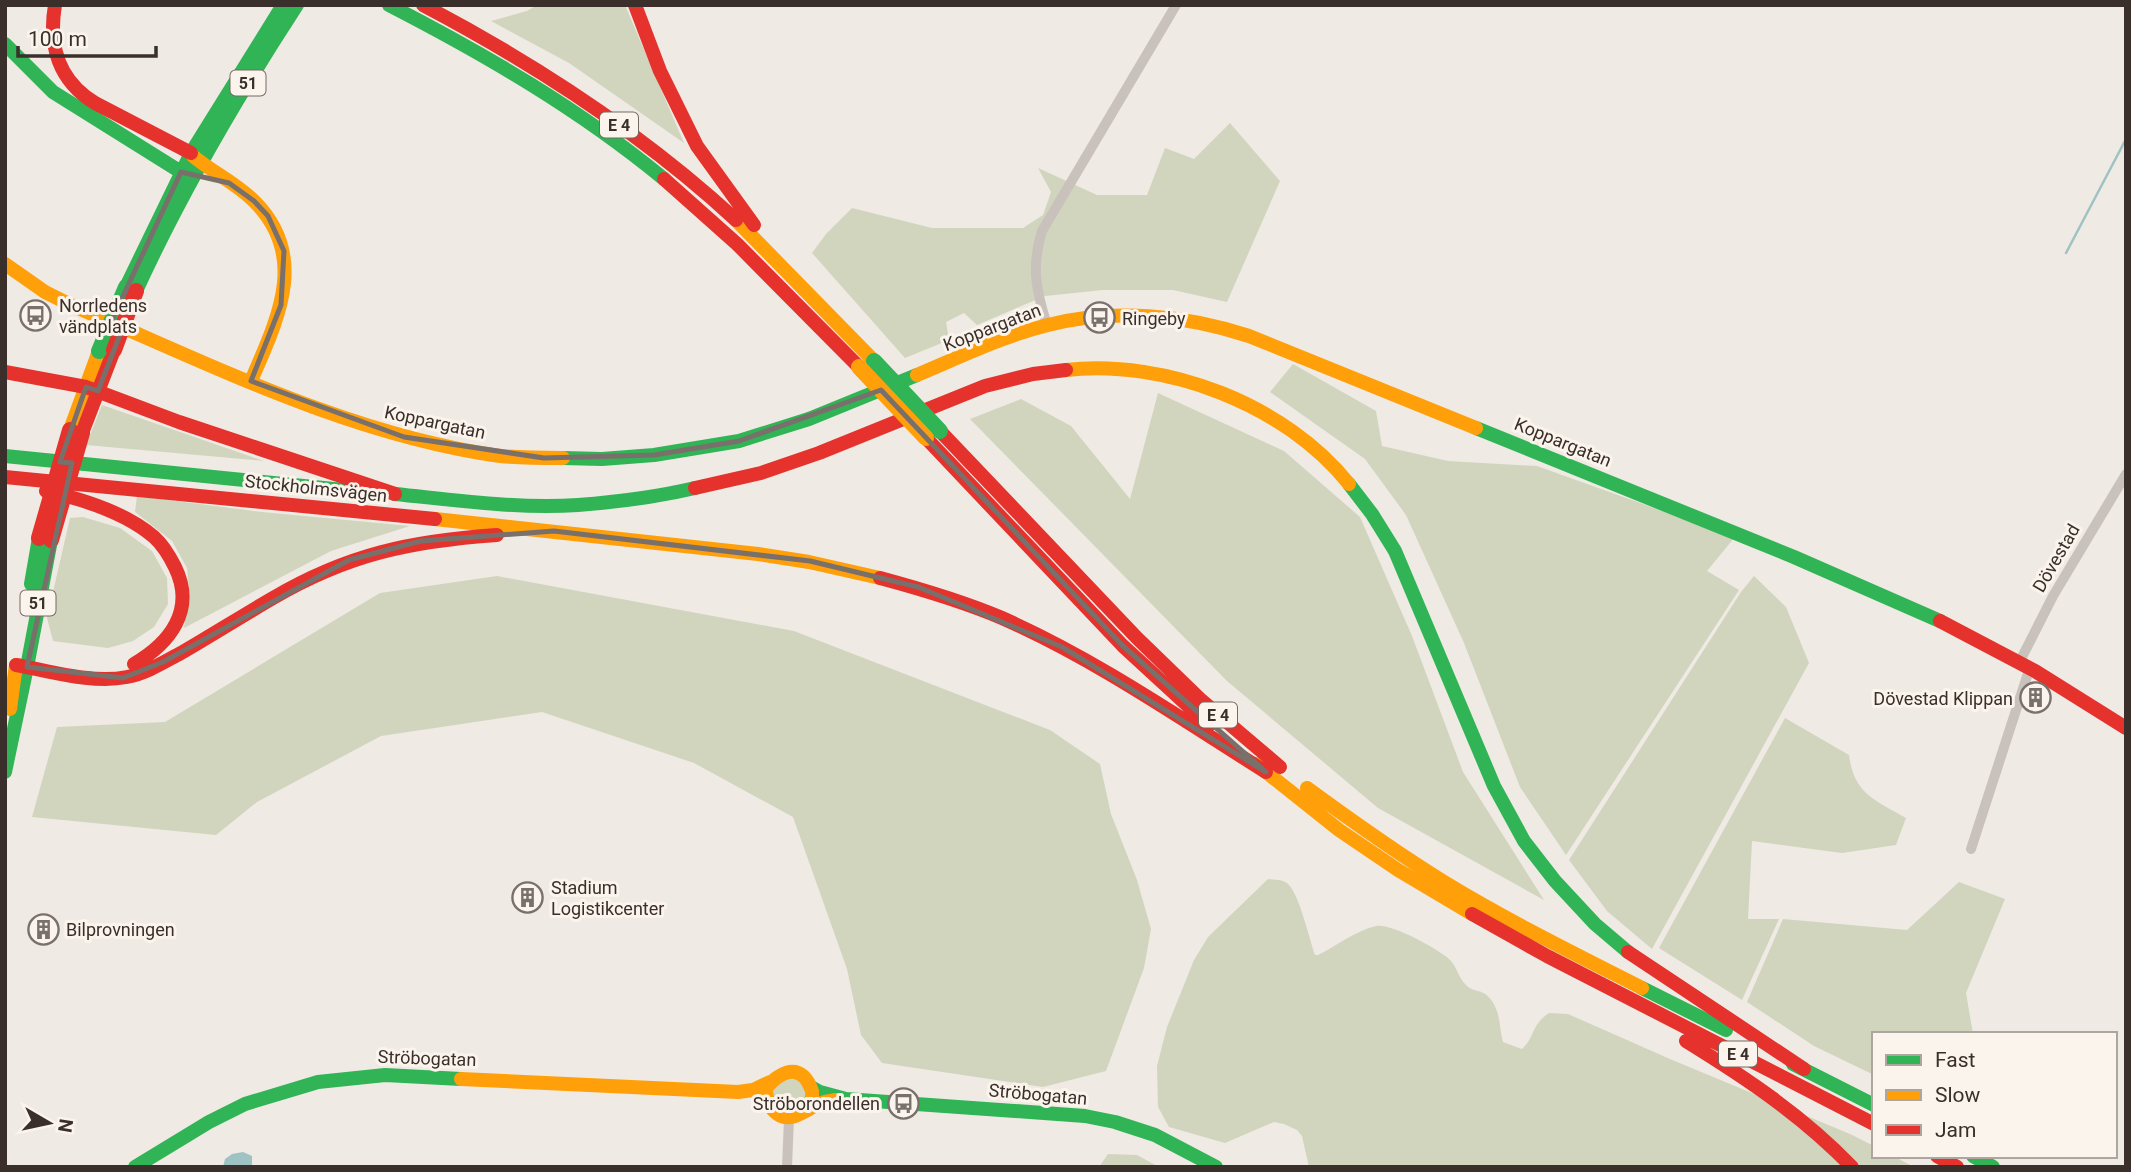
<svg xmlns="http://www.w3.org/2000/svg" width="2131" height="1172" font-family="Roboto,sans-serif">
<rect width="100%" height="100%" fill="#efeae4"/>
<path fill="#d1d5be" d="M537,5h88l59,138 -115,-80 -78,-42 36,-10z
M1230,123l50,58 -53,121 -54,-12h-70l-58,6 -68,29 -13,-12 -18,9 3,18 -44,18 -93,-105 14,-19 26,-26 80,20h91l20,-13 8,-23 -13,-24 59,27h50l18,-47 29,11z
M1293,364l83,47 6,35 66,15 89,5 198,71 -28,34 32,19 -173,265 -46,-68 -56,-144 -58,-128 -41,-56 -95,-67z
M1158,393l126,58 76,66 52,119 51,136 81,128 -166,-92 -151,-127 -257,-262 51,-20 50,27 59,73z
M102,405l162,56 -178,-16z
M137,496l125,16 148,14 -79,25 -147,77 5,-38 -2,-22 -15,-27 -37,-29z
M83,517l37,11 32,23 15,27 1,26 -14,23 -21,14 -25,7 -55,-7 -6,-23 23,-100z
M497,576l297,55 256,99 50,34 11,50 26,66 14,49 -7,39 -38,103 -63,16 -161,-24 -21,-28 -14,-66 -54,-152 -99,-54 -152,-51 -161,24 -124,66 -41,33 -184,-18 25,-90 108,-5 215,-129z
M1754,576l32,31 23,56 -157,286 -45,-38 -38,-51 172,-268z
M1785,718l64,37c5,39 26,45 57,63l-10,27 -54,8 -90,-12 -4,78h31l-37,81 -83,-52z
M1268,879c7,1 16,0 21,6 11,12 20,53 26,70h3c18,-9 37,-24 58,-29 15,-3 60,22 72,32 9,7 10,20 18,27 9,9 16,2 26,16 9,13 7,27 11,41l19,7c14,-13 8,-23 27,-36l19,1 102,45 180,75 24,12v10h19l21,11h-605l-7,-31 -5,-6 -13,-6 -10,-2 -49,21 -56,-16 -11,-20 -1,-41 10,-39 27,-67 14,-23z
M1959,882l46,17 -39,94 7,41h-99v41l-60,-29 -67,-44 36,-83 124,11z
M771 1094a18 18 0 1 1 36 0a18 18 0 1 1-36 0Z
M1108,1154l29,1 22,12h-60z"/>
<path fill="#9ec3c2" d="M243,1152l9,4v11h-29l2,-8 7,-5z"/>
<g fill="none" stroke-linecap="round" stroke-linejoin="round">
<path stroke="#9ec3c2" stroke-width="2.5" d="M2066,253l60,-114"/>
<path stroke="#c9c2bc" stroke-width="10" d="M1047,325c-11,-34 -16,-59 -5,-94l134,-226
M2020,661l33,-65 73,-122
M1971,849l59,-182
M787,1167l2,-49"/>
<path stroke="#30b455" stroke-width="14" d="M389,5c97,50 190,104 275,174
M5,44l48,48 128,80
M126,287l65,-134 92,-148
M136,291c46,-100 101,-194 161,-286
M1476,428l318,129 146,64
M5,456l349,35
M563,458l39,1 52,-4 85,-14 70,-22 108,-44
M1349,484l23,30 23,37 99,235 30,55 31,40 40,43 33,28
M395,494c60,6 122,15 183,11 39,-3 79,-8 117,-17
M31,584l8,-46
M27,667l24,-127
M5,772l22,-105
M1642,988l84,42
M1793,1064l81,41
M811,1087l9,5 26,7 239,17 30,6 40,13 61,32
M1973,1156l20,11
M135,1167l74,-45 36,-18 73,-22 67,-7 76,4"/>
<path stroke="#ff9f0a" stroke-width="14" d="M193,156c19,16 43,27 61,45 56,56 23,119 -3,180
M736,220l138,141
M5,264l40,28 26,13c139,59 278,130 429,151 21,2 42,2 63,2
M1066,370c100,-11 219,34 283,114
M917,375c43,-18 86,-39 131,-50 65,-17 137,-10 201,11l227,92
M70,430l29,-79
M435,519l323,35 51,8 71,16
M10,709l6,-44
M1256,764l83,66 59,40 74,44
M1307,788c45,33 90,65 137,94 64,39 131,72 198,106
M461,1079l277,13 15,-2 17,-8
M808,1109c2,-5 5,-12 4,-17 0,-2 -3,-8 -4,-10 -12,-20 -31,-7 -42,6 0,8 1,15 7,22 15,17 31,0 46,-6 5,-3 11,-3 17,-4"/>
<path stroke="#e5322d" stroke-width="14" d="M55,5c-7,41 4,76 40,98l96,50
M423,5c112,59 220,129 313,215
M635,5l25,66 37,75 57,79
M664,179l73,65 122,123
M5,372l81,15 93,35 216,72
M940,431l197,207 63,61 80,68
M82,433l32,-83
M926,438l197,208 86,79
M5,477l430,42
M695,488l66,-15 58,-20 166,-67 48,-12 33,-4
M46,491c36,8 79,21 108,46 9,8 16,20 21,30 21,43 -5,76 -41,97
M880,578c41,11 82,23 122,40 93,41 178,100 264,154
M1940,621l95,50 91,57
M16,665c35,6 76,19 111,12 20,-4 37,-15 54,-24 31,-18 61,-37 92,-55 75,-44 138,-57 224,-63
M1472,914l75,42 327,168
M1628,952l176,117
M1686,1041c60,37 117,75 166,126
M1937,1156l20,11"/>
<path stroke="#30b455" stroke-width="16" d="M99,351l27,-64
M874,361l66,70"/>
<path stroke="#ff9f0a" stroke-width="16" d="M859,367l67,71"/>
<path stroke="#e5322d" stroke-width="16" d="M114,350l22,-59
M39,538l31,-108
M51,540l31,-107"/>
</g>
<path fill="none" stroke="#79706b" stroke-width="5" stroke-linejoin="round" d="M181,172l48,11 25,18 14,15 16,35 -3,54 -30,76 153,56 140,21 110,-3 85,-14 142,-51 242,256 143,126 -204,-125 -144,-60 -108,-26 -256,-30 -133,10 -72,19 -186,102 -40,16 -96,-11 45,-204 -12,-1 26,-75 12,4 25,-64 -12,-5z"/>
<defs>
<symbol id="bus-ring" viewBox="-11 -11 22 22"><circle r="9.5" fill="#fbf4ec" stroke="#79706b" stroke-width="1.5"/><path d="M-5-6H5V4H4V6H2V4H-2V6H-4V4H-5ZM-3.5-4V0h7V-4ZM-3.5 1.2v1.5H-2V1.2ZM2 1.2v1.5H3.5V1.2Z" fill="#79706b"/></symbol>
<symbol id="building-ring" viewBox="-11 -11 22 22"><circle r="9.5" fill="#fbf4ec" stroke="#79706b" stroke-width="1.5"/><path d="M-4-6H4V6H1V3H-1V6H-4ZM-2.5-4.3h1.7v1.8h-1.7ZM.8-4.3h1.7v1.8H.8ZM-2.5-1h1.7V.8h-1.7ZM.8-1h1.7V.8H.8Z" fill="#79706b"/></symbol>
</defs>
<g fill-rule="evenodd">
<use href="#bus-ring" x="18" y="298" width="35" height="35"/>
<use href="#bus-ring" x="1082" y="300" width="35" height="35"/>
<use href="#building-ring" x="2018" y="680" width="35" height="35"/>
<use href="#building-ring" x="510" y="880" width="35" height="35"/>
<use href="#building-ring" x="26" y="912" width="35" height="35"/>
<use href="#bus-ring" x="886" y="1086" width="35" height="35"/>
</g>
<g text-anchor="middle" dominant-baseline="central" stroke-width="6" stroke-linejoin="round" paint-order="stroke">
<g fill="#fbf4ec" stroke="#746a64" stroke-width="2">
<rect x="230.5" y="70.5" width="35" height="25" rx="5"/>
<rect x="600" y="112.5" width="38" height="25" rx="5"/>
<rect x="20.5" y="590.5" width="35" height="25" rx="5"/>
<rect x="1199" y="702.5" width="38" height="25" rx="5"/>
<rect x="1719" y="1041.5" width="38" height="25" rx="5"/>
</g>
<g font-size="16" font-weight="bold" fill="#3a2f2a">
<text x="248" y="83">51</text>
<text x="619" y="125">E 4</text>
<text x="38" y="603">51</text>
<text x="1218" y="715">E 4</text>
<text x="1738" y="1054">E 4</text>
</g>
<g font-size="18" fill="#3a2f2a" stroke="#fbf4ec" text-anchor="start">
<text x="59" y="305">Norrledens<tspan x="59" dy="21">vändplats</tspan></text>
<text x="1122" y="318">Ringeby</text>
<text x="2013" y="698" text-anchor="end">Dövestad Klippan</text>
<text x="551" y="887">Stadium<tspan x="551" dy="21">Logistikcenter</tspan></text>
<text x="66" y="929">Bilprovningen</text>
<text x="880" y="1103" text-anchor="end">Ströborondellen</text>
</g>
<g font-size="18" fill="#3a2f2a" stroke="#fbf4ec">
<text transform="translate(992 327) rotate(-21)">Koppargatan</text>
<text transform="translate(435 422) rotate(12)">Koppargatan</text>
<text transform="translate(1563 442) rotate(22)">Koppargatan</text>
<text transform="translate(316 488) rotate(6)">Stockholmsvägen</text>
<text transform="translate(2056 558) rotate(-60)">Dövestad</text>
<text transform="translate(427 1058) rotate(2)">Ströbogatan</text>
<text transform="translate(1038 1094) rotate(5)">Ströbogatan</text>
</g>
</g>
<rect width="2131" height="1172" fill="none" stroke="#3a2f2a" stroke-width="14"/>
<rect x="1872" y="1032" width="245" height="126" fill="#fbf4ec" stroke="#aea59e" stroke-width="2"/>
<rect x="1886" y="1055" width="35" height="10" fill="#30b455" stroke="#aea59e" stroke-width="2"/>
<text x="1935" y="1067" font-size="21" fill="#3a2f2a">Fast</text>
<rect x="1886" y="1090" width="35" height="10" fill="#ff9f0a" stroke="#aea59e" stroke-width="2"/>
<text x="1935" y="1102" font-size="21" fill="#3a2f2a">Slow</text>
<rect x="1886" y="1125" width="35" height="10" fill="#e5322d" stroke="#aea59e" stroke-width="2"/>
<text x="1935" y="1137" font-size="21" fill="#3a2f2a">Jam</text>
<g transform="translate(49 1123) rotate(99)" stroke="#fbf4ec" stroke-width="5" paint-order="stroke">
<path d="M0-5L12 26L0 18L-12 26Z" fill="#3a2f2a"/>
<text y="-10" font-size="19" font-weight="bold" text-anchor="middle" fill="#3a2f2a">N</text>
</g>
<path d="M18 46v10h138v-10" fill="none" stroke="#3a2f2a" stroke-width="3.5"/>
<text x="28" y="46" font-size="21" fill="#3a2f2a" stroke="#fbf4ec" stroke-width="5" paint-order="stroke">100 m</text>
</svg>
